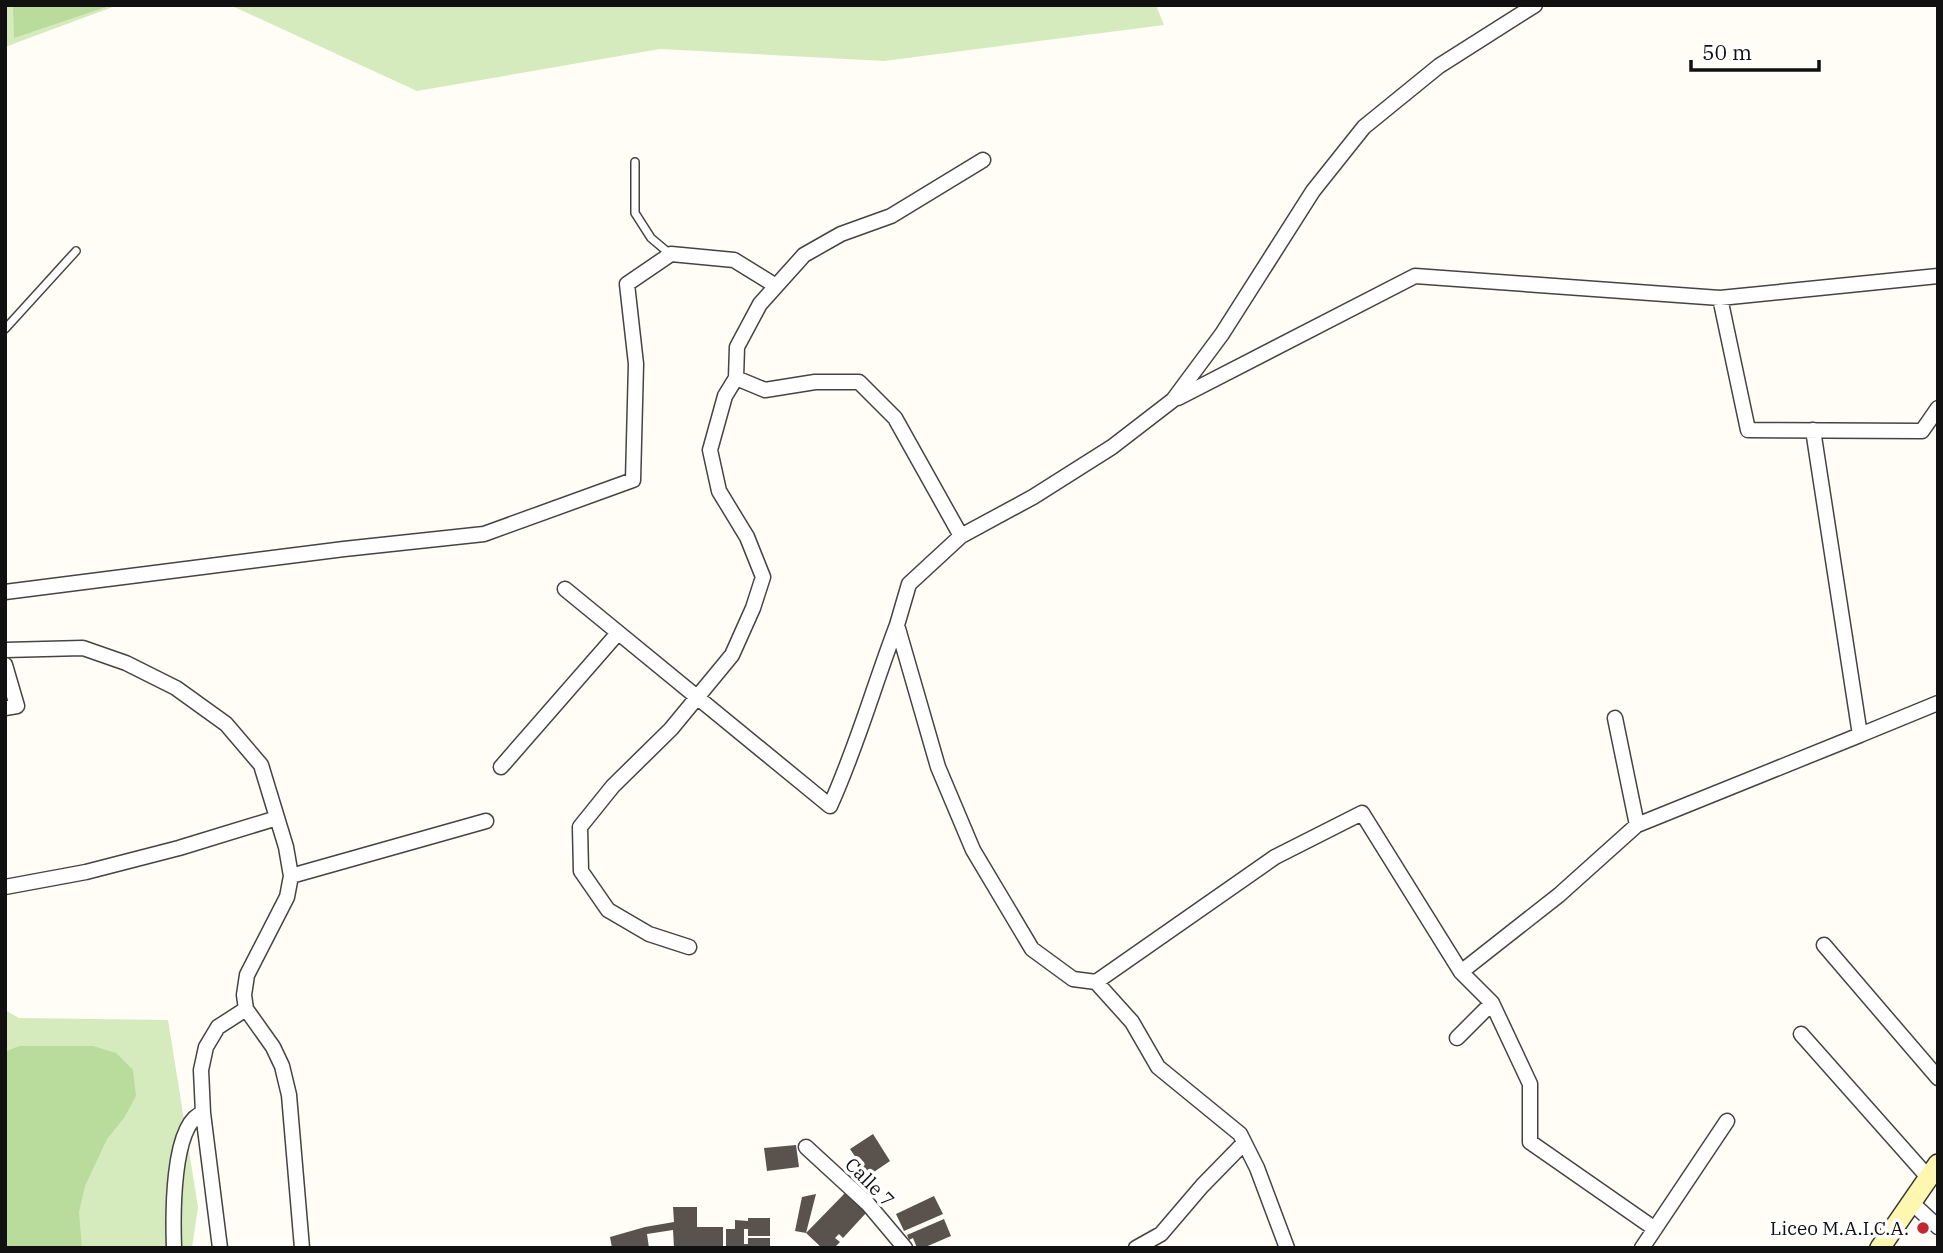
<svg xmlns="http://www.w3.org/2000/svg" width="1943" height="1253" font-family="'IBM Plex Serif',serif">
<rect width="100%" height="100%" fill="#fffdf5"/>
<path fill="#d5ebbd" d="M5,5h113l-113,42z
M230,5h926l8,20 -280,36 -224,-12 -243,42z
M5,1010l14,8 149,2 30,187 -6,41h-187z"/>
<path fill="#b9dc9c" d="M13,5h99l-98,33z
M19,1046h74l23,7 17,17 3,26 -12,22 -17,21 -22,47 -6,26 3,36h-77v-196z"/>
<path fill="#5a524d" d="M873,1134l17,27 -22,15 -18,-27z
M796,1145l3,22 -32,4 -3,-23z
M845,1193l21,20 -23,25 -4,-4 -4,4 5,4 -6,6h-12l-16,-15 -11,-2 7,-34 14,-3 -10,39z
M934,1196l9,18 -39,17 -8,-17z
M673,1207h24v20h26v21h-49l-1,-18 -26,4 2,14h-37l-2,-11 35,-10 29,-5z
M748,1218h22v18h-22v-7h-4v15h4v-6h22v10h-44v-19h9v-9l13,1z
M944,1219l7,17 -28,12h-6l-4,-10 -4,2 -2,-5z"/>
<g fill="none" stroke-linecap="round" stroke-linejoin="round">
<defs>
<path id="lane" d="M635,162v51l16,25 19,16
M5,329l71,-78"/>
<path id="street" d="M1720,298l28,132 174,1 16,-23
M1178,398l237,-122 305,22 218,-22
M961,536l-66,-118 -36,-36h-44l-50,8 -29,-12 1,-31 23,-43 44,-49 37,-21 50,-18 92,-56
M565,589l265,217c27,-59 44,-121 67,-181
M5,592l339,-43 140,-15 149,-54 3,-116 -9,-80 44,-30 63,6 42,26
M5,650l78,-2 43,15 50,25 50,36 35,41 25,82 5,29 -4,21 -40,78 -3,20 2,14 27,38 9,19 7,29 13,153
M5,665l12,41 -12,2
M1615,718l22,107
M1860,735l78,-32
M501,767l117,-134
M291,876l195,-55
M5,887l81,-15 93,-24 98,-30
M1824,945l114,133
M689,947l-40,-13 -41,-24 -27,-39 -1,-44 33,-41 58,-57 61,-74 21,-47 10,-31 -16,-40 -28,-46 -9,-41 15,-54 11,-18
M1461,972l98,-77 78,-70 223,-90 -47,-305
M1096,982l179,-125 87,-44 99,159 31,31 38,81v58l125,87
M1801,1034l126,142
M1457,1038l35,-35
M806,1147l62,57 37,44
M1911,1202l27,25
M174,1248c-1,-28 -3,-126 29,-135
M220,1248l-17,-135 -2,-43 5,-23 12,-20 28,-18
M1136,1248l25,-14 41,-48 42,-43
M1287,1248l-30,-80 -17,-34 -82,-67 -26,-45 -36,-40 -23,-3 -41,-30 -59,-99 -35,-83 -41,-142 12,-41 52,-48 72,-39 79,-50 61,-47 49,-66 91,-143 51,-64 75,-61 96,-61
M1642,1248l85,-127"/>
<path id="secondary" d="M1880,1248l58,-84"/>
</defs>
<use href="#lane" stroke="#444" stroke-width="10"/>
<use href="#street" stroke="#444" stroke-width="17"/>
<use href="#secondary" stroke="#333" stroke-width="22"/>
<use href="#lane" stroke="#fff" stroke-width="7"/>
<use href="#street" stroke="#fff" stroke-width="14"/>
<use href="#secondary" stroke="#fff6b0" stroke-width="19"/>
</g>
<circle fill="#c4262e" stroke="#fff" stroke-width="2.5" cx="1923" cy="1228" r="7"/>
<g text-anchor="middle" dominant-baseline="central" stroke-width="7" stroke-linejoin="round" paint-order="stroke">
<g font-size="19" fill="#111" stroke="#fff">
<text transform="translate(870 1182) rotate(45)">Calle 7</text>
</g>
<g font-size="19" fill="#111" stroke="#fff" text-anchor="end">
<text x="1909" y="1228">Liceo M.A.I.C.A.</text>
</g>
</g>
<rect width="1943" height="1253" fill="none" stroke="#111111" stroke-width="14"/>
<path d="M1691 60v10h128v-10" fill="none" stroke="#111111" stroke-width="3.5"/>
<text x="1702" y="60" font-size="21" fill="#111111" stroke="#ffffff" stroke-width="5" paint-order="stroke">50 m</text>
</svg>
